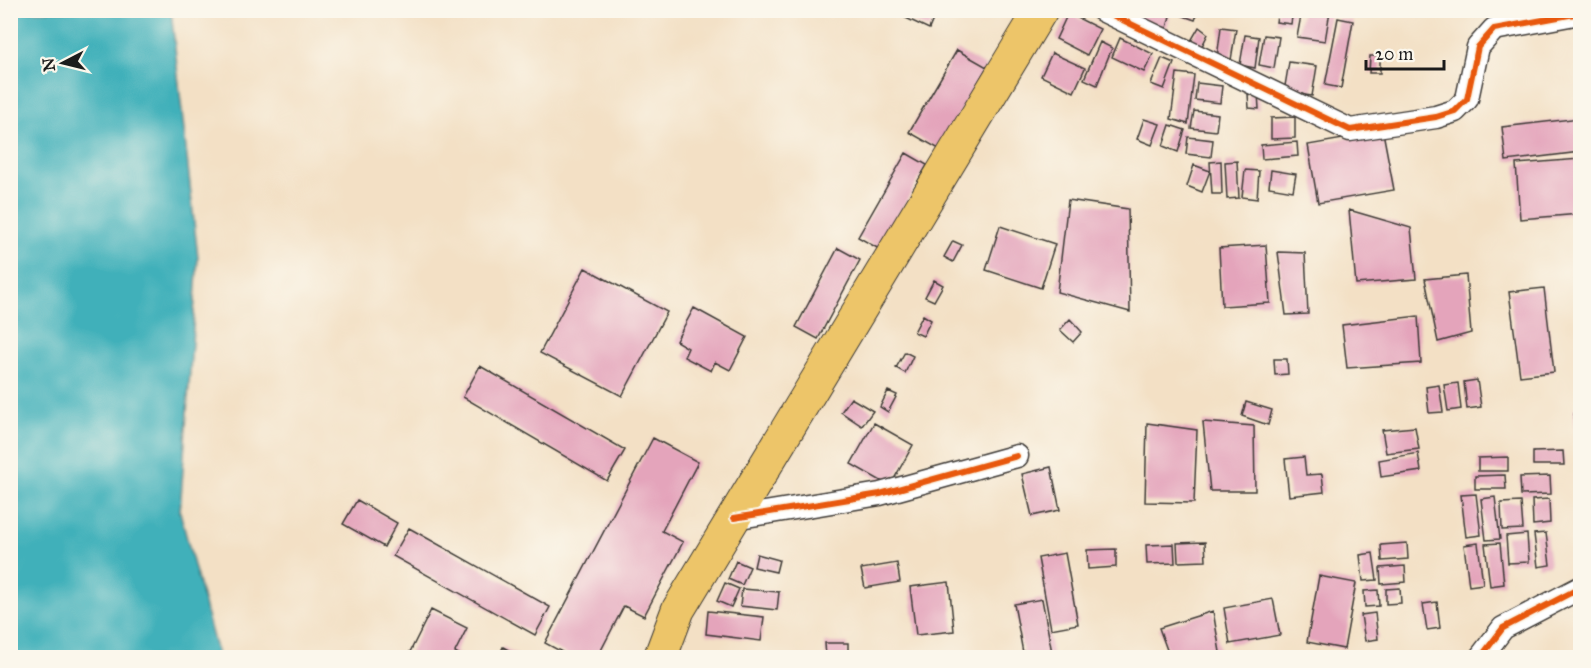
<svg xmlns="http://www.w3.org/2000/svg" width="1591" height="668" font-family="'IM FELL Great Primer',serif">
<rect width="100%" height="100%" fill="#fbf7ec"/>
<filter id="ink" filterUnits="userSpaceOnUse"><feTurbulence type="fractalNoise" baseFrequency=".0167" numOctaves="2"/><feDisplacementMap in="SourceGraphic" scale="12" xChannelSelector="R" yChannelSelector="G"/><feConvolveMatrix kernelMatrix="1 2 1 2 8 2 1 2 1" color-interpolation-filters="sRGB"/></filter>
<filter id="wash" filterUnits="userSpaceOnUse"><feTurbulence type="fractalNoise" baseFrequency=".008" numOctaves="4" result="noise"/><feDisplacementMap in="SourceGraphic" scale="24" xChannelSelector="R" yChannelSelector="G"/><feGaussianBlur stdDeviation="1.35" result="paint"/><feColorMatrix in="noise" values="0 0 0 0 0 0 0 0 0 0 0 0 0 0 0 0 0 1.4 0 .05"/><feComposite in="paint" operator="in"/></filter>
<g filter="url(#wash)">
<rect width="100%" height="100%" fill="#f3e0c5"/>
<path fill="#40b0ba" stroke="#2e666b" stroke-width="1.5" d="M10,11h161l27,247 -18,254 38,145h-207z"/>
<g id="blocks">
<path fill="#e4a4bb" d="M889,10h48l-8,19z
M1138,10h12l20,6 -3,12 -31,-9z
M1179,10h20l-4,10 -17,-6z
M1278,10h15l-2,14 -15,-2z
M1302,10l28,1 -5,30 -28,-4z
M1068,13l32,16 -13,26 -31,-16z
M1338,18l15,3 -12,67 -16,-3z
M1199,27l9,7 -9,18 -11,-6z
M1221,27l15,2 -5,31 -14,-2z
M1245,35l14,2 -4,31 -15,-3z
M1264,35l15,2 -5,31 -15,-3z
M1120,38l33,16 -9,18 -32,-15z
M1100,42l12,6 -15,37 -13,-6z
M957,50l30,17 -48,82 -30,-17z
M1052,53l33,15 -11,24 -33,-16z
M1370,56h10v17h-11z
M1162,58l12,5 -10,26 -13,-5z
M1289,62l28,4 -5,30 -28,-4z
M1177,73l17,2 -6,49 -17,-5z
M1197,83l25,3 -2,17 -25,-3z
M1258,93l1,16 -10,-1 -1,-14z
M1194,111l24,3 -2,17 -25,-3z
M1295,117v21l-24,1v-21z
M1580,118v34l-74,9 -4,-34z
M1144,119l16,5 -8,21 -15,-6z
M1170,125l15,5 -7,22 -15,-6z
M1383,132l11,58 -76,13 -10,-58z
M1188,137l25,3 -2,17 -25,-3z
M1297,142l1,14 -36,3 -1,-14z
M906,153l21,12 -48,84 -21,-12z
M1580,159v55l-60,5 -4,-55z
M1221,161l1,33h-10l-2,-32z
M1237,161l2,37 -12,1 -2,-37z
M1194,165l16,6 -8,21 -15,-6z
M1245,170l14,1 -2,28 -15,-2z
M1271,170l25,4 -3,17 -24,-4z
M1068,200l60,9 2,103 -73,-20z
M1349,210l62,18 5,51 -60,5z
M1000,226l55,18 -14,44 -55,-18z
M953,241l9,4 -9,17 -9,-5z
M1266,245l4,58 -48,3 -3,-58z
M838,248l22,12 -42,79 -22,-12z
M1278,252l27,1 3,61 -22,1z
M585,268l82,44 -45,84 -82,-43z
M1466,275l5,58 -33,9 -13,-63z
M934,280l9,5 -9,16 -9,-4z
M1544,288l10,84 -34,4 -11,-84z
M694,308l53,29 -17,33 -15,-8 -4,9 -27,-14 4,-9 -12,-7z
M923,315l8,5 -8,16 -9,-4z
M1418,316l3,47 -74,5 -5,-43z
M1070,319l12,13 -9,10 -13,-12z
M905,352l8,4 -8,17 -9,-5z
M1274,359h13l1,15 -13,1z
M480,366l145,84 -18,31 -144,-84z
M1477,380l4,27 -14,2 -3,-27z
M1458,383l3,26 -13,2 -4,-26z
M1439,385l4,27 -14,1 -3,-26z
M888,391l9,4 -9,17 -8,-5z
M851,398l22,13 -11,15 -21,-14z
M1246,402l26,8 -4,15 -26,-9z
M1580,407v55l-3,1 -3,-55z
M1203,422l51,4 1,65h-45z
M874,423l39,22 -23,41 -39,-22z
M1147,423l50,7 -3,73 -49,-1z
M1415,427l4,22 -33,4 -4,-23z
M653,438l45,24 -36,69 21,11 -39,74 -20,-10 -27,52h-24l-28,-15z
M1563,451l1,14h-31v-13z
M1418,453l3,18 -40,6 -2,-17z
M1304,457l2,18 16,-1 2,18 -35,4 -4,-37z
M1508,457v14h-30v-13z
M1051,467l9,43 -28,6 -10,-42z
M1505,475l1,14h-31v-13z
M1550,476l1,18 -30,1 -1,-18z
M1476,494l5,41 -15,2 -5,-42z
M1495,497l5,42 -14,1 -5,-41z
M1549,499l1,24 -17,2 -1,-25z
M357,500l40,23 -13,24 -41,-23z
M1521,502l2,27 -21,1 -1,-27z
M409,528l141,79 -15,28 -142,-79z
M1546,533l4,32 -12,2 -4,-33z
M1527,534l2,28 -21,1 -2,-27z
M1205,542l1,19 -28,1 -1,-19z
M1407,543l1,16 -26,2 -1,-16z
M1478,543l5,41 -14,2 -5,-41z
M1500,543l4,41 -14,2 -5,-42z
M1174,544l1,19 -28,1 -1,-19z
M1116,549v18l-28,2 -1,-19z
M1065,553l13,71 -27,5 -13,-71z
M1373,553l4,27 -14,1 -3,-26z
M757,554l22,6 -3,12 -22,-5z
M736,561l14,6 -8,18 -14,-6z
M897,563l3,19 -35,6 -4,-19z
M1405,566l1,16 -25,2 -1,-16z
M1319,576l37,7 -12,66 -37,-7z
M949,582l5,49 -38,4 -6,-48z
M725,583l14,6 -8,18 -14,-6z
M1400,588l1,15 -15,1v-15z
M742,589l37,3 -2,18 -37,-4z
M1378,590l1,16 -14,1 -1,-16z
M1042,599l11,59h-29l-10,-54z
M1273,599l7,36 -50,9 -6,-36z
M1437,602l3,26 -13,2 -4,-26z
M431,610l36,18 -12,24 10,6h-58z
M708,611l56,6 -3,24 -55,-7z
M1213,611l8,47h-51l-11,-30z
M1375,613l3,26 -13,2 -4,-26z
M825,643h23v15h-22z
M503,647l20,11h-25z"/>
</g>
</g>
<g filter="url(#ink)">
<use href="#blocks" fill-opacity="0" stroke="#3c3935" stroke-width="1.5"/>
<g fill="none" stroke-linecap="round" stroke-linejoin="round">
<defs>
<path id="street" d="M1102,10l248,120 86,-13 19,-6 12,-12 11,-52 16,-18 86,-16
M734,518l146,-24 137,-38
M1480,658l23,-30 77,-40"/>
<path id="primary" d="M660,658l18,-48 363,-600"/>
</defs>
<use href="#street" stroke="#3c3935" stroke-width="25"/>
<use href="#primary" stroke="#3c3935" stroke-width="35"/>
<use href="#street" stroke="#fff" stroke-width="22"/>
<use href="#primary" stroke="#edc569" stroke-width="33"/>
<defs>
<path id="cycleway" d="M1102,10l248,120 86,-13 19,-6 12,-12 11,-52 16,-18 86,-16
M734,518l146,-24 137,-38
M1480,658l23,-30 77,-40"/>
</defs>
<use href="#cycleway" stroke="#fbf7ec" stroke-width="10"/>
<use href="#cycleway" stroke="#e8590c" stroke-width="6"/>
</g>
</g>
<rect width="1591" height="668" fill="none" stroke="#fbf7ec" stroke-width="36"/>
<g transform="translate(63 63) rotate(263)" stroke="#fbf7ec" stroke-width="4.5" paint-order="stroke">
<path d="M0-4.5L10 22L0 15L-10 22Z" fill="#1c1c1c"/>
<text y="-9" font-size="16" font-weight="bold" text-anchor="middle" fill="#1c1c1c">N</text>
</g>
<path d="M1366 60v9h78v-9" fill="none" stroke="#1c1c1c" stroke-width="3"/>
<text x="1375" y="60" font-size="18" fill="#1c1c1c" stroke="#fbf7ec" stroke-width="4.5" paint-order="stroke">20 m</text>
</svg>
